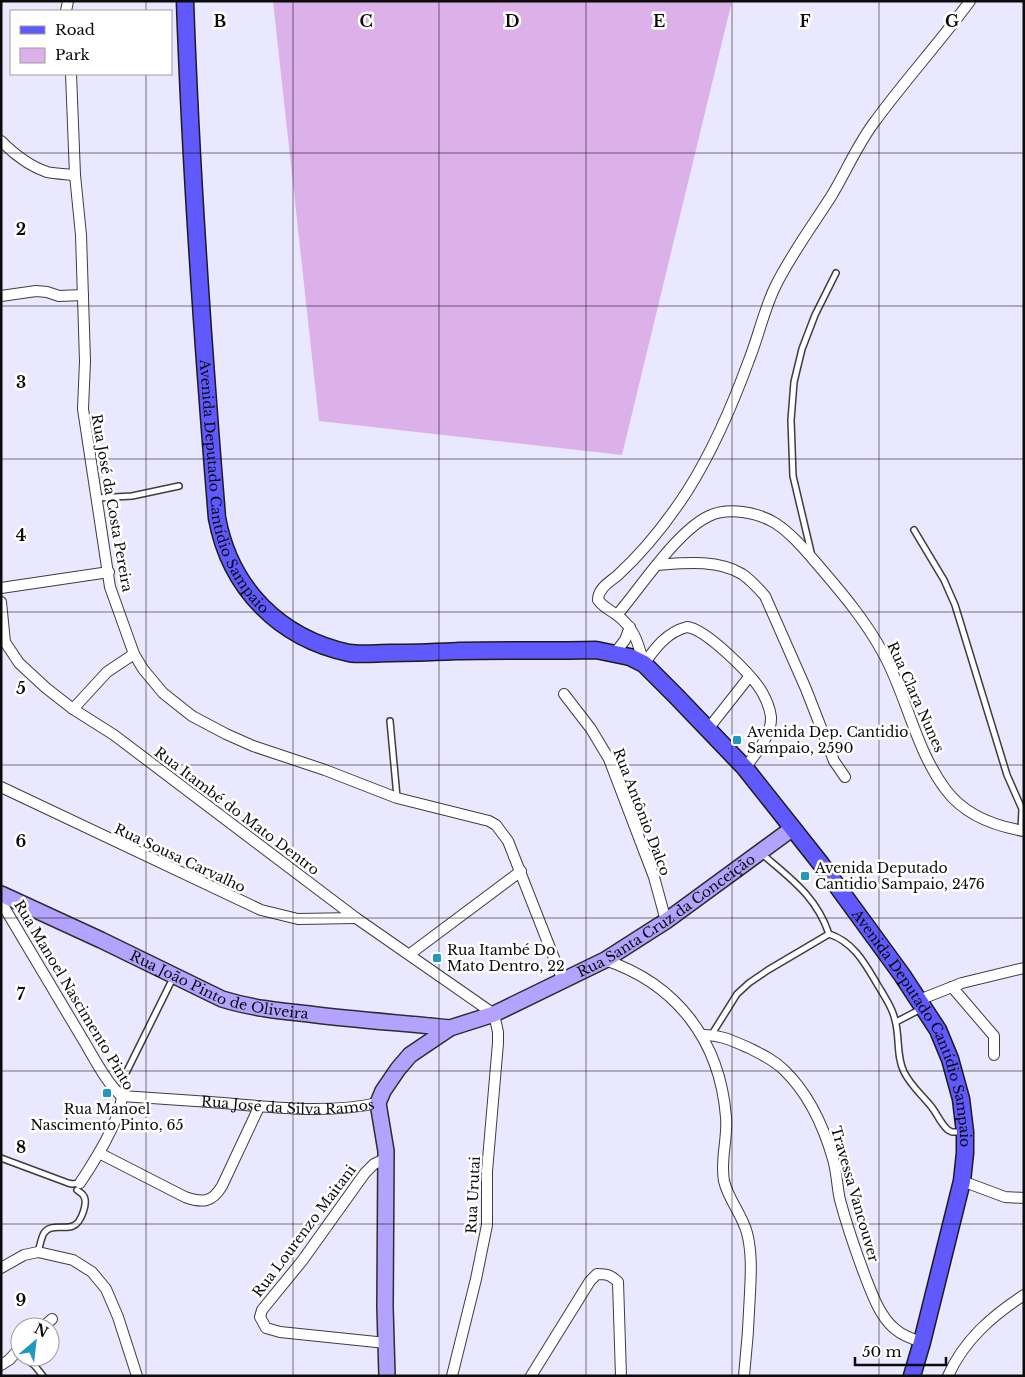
<svg xmlns="http://www.w3.org/2000/svg" width="1025" height="1377" font-family="'Libre Baskerville',serif">
<rect width="100%" height="100%" fill="#eae8ff"/>
<path fill="#dcb1ea" d="M273,1h459l-110,454 -303,-34z"/>
<g fill="none" stroke-linecap="round" stroke-linejoin="round">
<defs>
<path id="lane" d="M97,498l35,-2 47,-10
M914,530l30,50 11,25 52,170 15,34 -1,21
M811,552l-18,-76 -2,-56 3,-38 8,-33 13,-34 21,-42
M390,721l7,76
M762,854c29,25 54,42 67,80
M896,1022l25,-13
M712,1034l25,-40 12,-11 19,-13 61,-36c28,9 39,36 53,58 5,9 11,17 13,28 5,17 1,36 9,52 7,14 17,22 26,33 7,8 10,18 18,25l4,2h10
M122,1096l3,-21 48,-97
M1,1158l67,25 4,1 8,-1
M38,1252c2,-6 3,-14 6,-19 7,-10 20,-3 29,-7 8,-3 16,-24 10,-31 -1,-2 -4,-3 -6,-5
M24,1357l11,9 8,10"/>
<g id="street">
<path d="M66,11l2,-10"/>
<path d="M71,74l4,101 6,60 4,126 -2,48 27,178 24,67 9,15 20,24 29,23 34,18 27,12 72,24 72,28 92,23 7,4 12,16 55,140"/>
<path d="M1,141c13,13 28,25 46,31 8,2 19,2 28,3"/>
<path d="M1,296l35,-5 11,1 12,4 24,-1"/>
<path d="M657,565c27,-2 60,-6 85,9 9,6 16,14 23,22l41,93 28,72 11,16"/>
<path d="M1,588l108,-16"/>
<path d="M1,602l4,40 14,21 27,25 27,21 41,26 242,183 138,96 4,18v11l-11,128v54l-11,54 -24,97"/>
<path d="M617,615c24,-28 60,-84 92,-99 19,-9 48,-4 66,7 16,10 30,27 43,42 24,28 47,55 65,88 24,43 32,96 63,137 18,24 48,36 78,41"/>
<path d="M615,653l10,-13 5,-13"/>
<path d="M644,664c-6,-21 -9,-35 -27,-49 -7,-5 -14,-8 -19,-15 0,-12 12,-18 20,-25 27,-25 50,-54 70,-85 25,-40 45,-86 61,-130 10,-25 15,-51 27,-75 16,-32 37,-60 56,-90 15,-25 26,-52 44,-75 30,-41 64,-78 94,-119"/>
<path d="M644,664c11,-16 23,-32 43,-37 19,2 65,48 75,65 4,7 8,17 9,25 1,19 -16,37 -26,51"/>
<path d="M564,694l27,35 18,30 45,118 12,44"/>
<path d="M73,709l34,-37 27,-18"/>
<path d="M708,729l41,-52"/>
<path d="M1,787l260,123 37,9 58,-1"/>
<path d="M1,902c28,47 56,94 84,141 9,15 24,44 37,53"/>
<path d="M410,954l111,-83"/>
<path d="M605,960c72,24 115,81 121,157 2,21 -6,43 -2,64 4,18 18,33 23,52 5,19 4,40 3,60 -1,27 -3,55 -6,83"/>
<path d="M952,987l42,49v19"/>
<path d="M919,1000l43,-17 62,-15"/>
<path d="M702,1035c17,-1 31,6 47,13 12,6 25,12 35,22 24,23 40,58 49,89 4,14 4,28 7,41 7,26 16,52 25,76 7,18 15,41 30,53 8,7 17,10 27,13"/>
<path id="s1" d="M122,1096c29,2 59,4 88,6 56,4 113,13 168,1"/>
<path d="M99,1153l86,44c17,6 27,6 37,-11l37,-79"/>
<path d="M385,1159l-11,5 -9,9 -63,88 -40,49 -2,7 6,11 14,4 106,11"/>
<path d="M962,1181l43,16 19,1"/>
<path d="M80,1183c14,-21 40,-62 42,-87"/>
<path d="M1,1268l23,-13 14,-3 35,8 19,12 14,17 12,28 19,59"/>
<path d="M43,1327l9,-8"/>
<path d="M1,1365l8,-5 11,-12"/>
<path d="M531,1376l59,-95 7,-7c10,0 14,1 21,8l3,94"/>
<path d="M948,1376c16,-36 44,-60 76,-81"/>
</g>
<g id="secondary">
<path id="s2" d="M1,894l100,46 121,59c29,9 58,12 87,15 47,6 94,9 141,14"/>
<path id="s3" d="M387,1376l-2,-69 1,-156 -8,-48 5,-12 15,-22 12,-14 40,-27 44,-14 111,-54 61,-39 127,-93"/>
</g>
<g id="primary">
<path id="s4" d="M185,1c6,173 18,345 32,517 13,70 62,120 132,135 13,2 28,0 42,0 23,0 45,-1 68,-2 46,-1 91,0 137,-1l34,7 14,7 32,32 69,72 76,96 81,111 36,55 12,29 11,40 4,33v21l-3,28 -40,161 -10,34"/>
</g>
</defs>
<use href="#lane" stroke="#3e3e3e" stroke-width="8"/>
<use href="#street" stroke="#3e3e3e" stroke-width="12"/>
<use href="#secondary" stroke="#2d2d2d" stroke-width="18"/>
<use href="#primary" stroke="#1c1c1c" stroke-width="19"/>
<use href="#lane" stroke="#fff" stroke-width="5"/>
<use href="#street" stroke="#fff" stroke-width="10"/>
<use href="#secondary" stroke="#b3a3ff" stroke-width="15"/>
<use href="#primary" stroke="#6059fe" stroke-width="16"/>
</g>
<path fill="none" stroke="#0b0b0b" stroke-width="1" stroke-opacity="0.55" d="M146,1v10M293,1v1375M439,1v1375M586,1v1375M732,1v1375M879,1v1375M146,74v1302M1,153h1023M1,306h1023M1,459h1023M1,612h1023M1,765h1023M1,918h1023M1,1071h1023M1,1224h1023"/>
<g fill="#1f99be" stroke="#fff" stroke-width="2">
<rect x="732" y="735" width="10" height="10" rx="2.5"/>
<rect x="800" y="871" width="10" height="10" rx="2.5"/>
<rect x="432" y="953" width="10" height="10" rx="2.5"/>
<rect x="102" y="1088" width="10" height="10" rx="2.5"/>
</g>
<g text-anchor="middle" dominant-baseline="central" stroke-width="5" stroke-linejoin="round" paint-order="stroke">
<g font-size="14" fill="#0b0b0b" stroke="#fff">
<text stroke="none"><textPath href="#s4" startOffset="492">Avenida Deputado Cantídio Sampaio</textPath></text>
<text transform="translate(112 503) rotate(80)">Rua José da Costa Pereira</text>
<text transform="translate(916 697) rotate(66)">Rua Clara Nunes</text>
<text transform="translate(237 811) rotate(37)">Rua Itambé do Mato Dentro</text>
<text transform="translate(642 812) rotate(69)">Rua Antônio Dalco</text>
<text transform="translate(180 858) rotate(25)">Rua Sousa Carvalho</text>
<text stroke="none"><textPath href="#s3" startOffset="625">Rua Santa Cruz da Conceição</textPath></text>
<text stroke="none"><textPath href="#s2" startOffset="238">Rua João Pinto de Oliveira</textPath></text>
<text transform="translate(74 995) rotate(59)">Rua Manoel Nascimento Pinto</text>
<text stroke="none"><textPath href="#s4" startOffset="1475">Avenida Deputado Cantídio Sampaio</textPath></text>
<text stroke="none"><textPath href="#s1" startOffset="166">Rua José da Silva Ramos</textPath></text>
<text transform="translate(855 1194) rotate(74)">Travessa Vancouver</text>
<text transform="translate(473 1195) rotate(-87)">Rua Urutai</text>
<text transform="translate(304 1231) rotate(-53)">Rua Lourenzo Maitani</text>
</g>
<g font-size="14" fill="#0b0b0b" stroke="#fff" text-anchor="start">
<text x="747" y="732">Avenida Dep. Cantidio<tspan x="747" dy="16">Sampaio, 2590</tspan></text>
<text x="815" y="868">Avenida Deputado<tspan x="815" dy="16">Cantidio Sampaio, 2476</tspan></text>
<text x="447" y="950">Rua Itambé Do<tspan x="447" dy="16">Mato Dentro, 22</tspan></text>
<text x="107" y="1109" text-anchor="middle">Rua Manoel<tspan x="107" dy="16">Nascimento Pinto, 65</tspan></text>
</g>
</g>
<g font-size="16" text-anchor="middle" font-weight="bold" fill="#0b0b0b" stroke="#fff" stroke-width="5" stroke-linejoin="round" paint-order="stroke">
<text x="220" y="27">B</text>
<text x="366" y="27">C</text>
<text x="512" y="27">D</text>
<text x="659" y="27">E</text>
<text x="805" y="27">F</text>
<text x="952" y="27">G</text>
<text x="21" y="235">2</text>
<text x="21" y="388">3</text>
<text x="21" y="541">4</text>
<text x="21" y="694">5</text>
<text x="21" y="847">6</text>
<text x="21" y="1000">7</text>
<text x="21" y="1153">8</text>
<text x="21" y="1306">9</text>
</g>
<rect width="1025" height="1377" fill="none" stroke="#0b0b0b" stroke-width="5"/>
<rect x="10" y="10" width="162" height="65" fill="#ffffff" stroke="#9d9d9d"/>
<rect x="20" y="26" width="25" height="8" fill="#6059fe" stroke="#9d9d9d"/>
<text x="55" y="35" font-size="15" fill="#0b0b0b">Road</text>
<rect x="20" y="48" width="25" height="15" fill="#dcb1ea" stroke="#9d9d9d"/>
<text x="55" y="60" font-size="15" fill="#0b0b0b">Park</text>
<g transform="translate(35 1342) rotate(28)"><circle r="24" fill="#ffffff" stroke="#9d9d9d"/>
<path d="M0-4L9 19L0 12L-9 19Z" fill="#1f99be"/>
<text y="-8" font-size="14" font-weight="bold" text-anchor="middle" fill="#0b0b0b">N</text>
</g>
<path d="M855 1357v8h91v-8" fill="none" stroke="#0b0b0b" stroke-width="2.5"/>
<text x="862" y="1357" font-size="15" fill="#0b0b0b" stroke="#ffffff" stroke-width="4" paint-order="stroke">50 m</text>
</svg>
